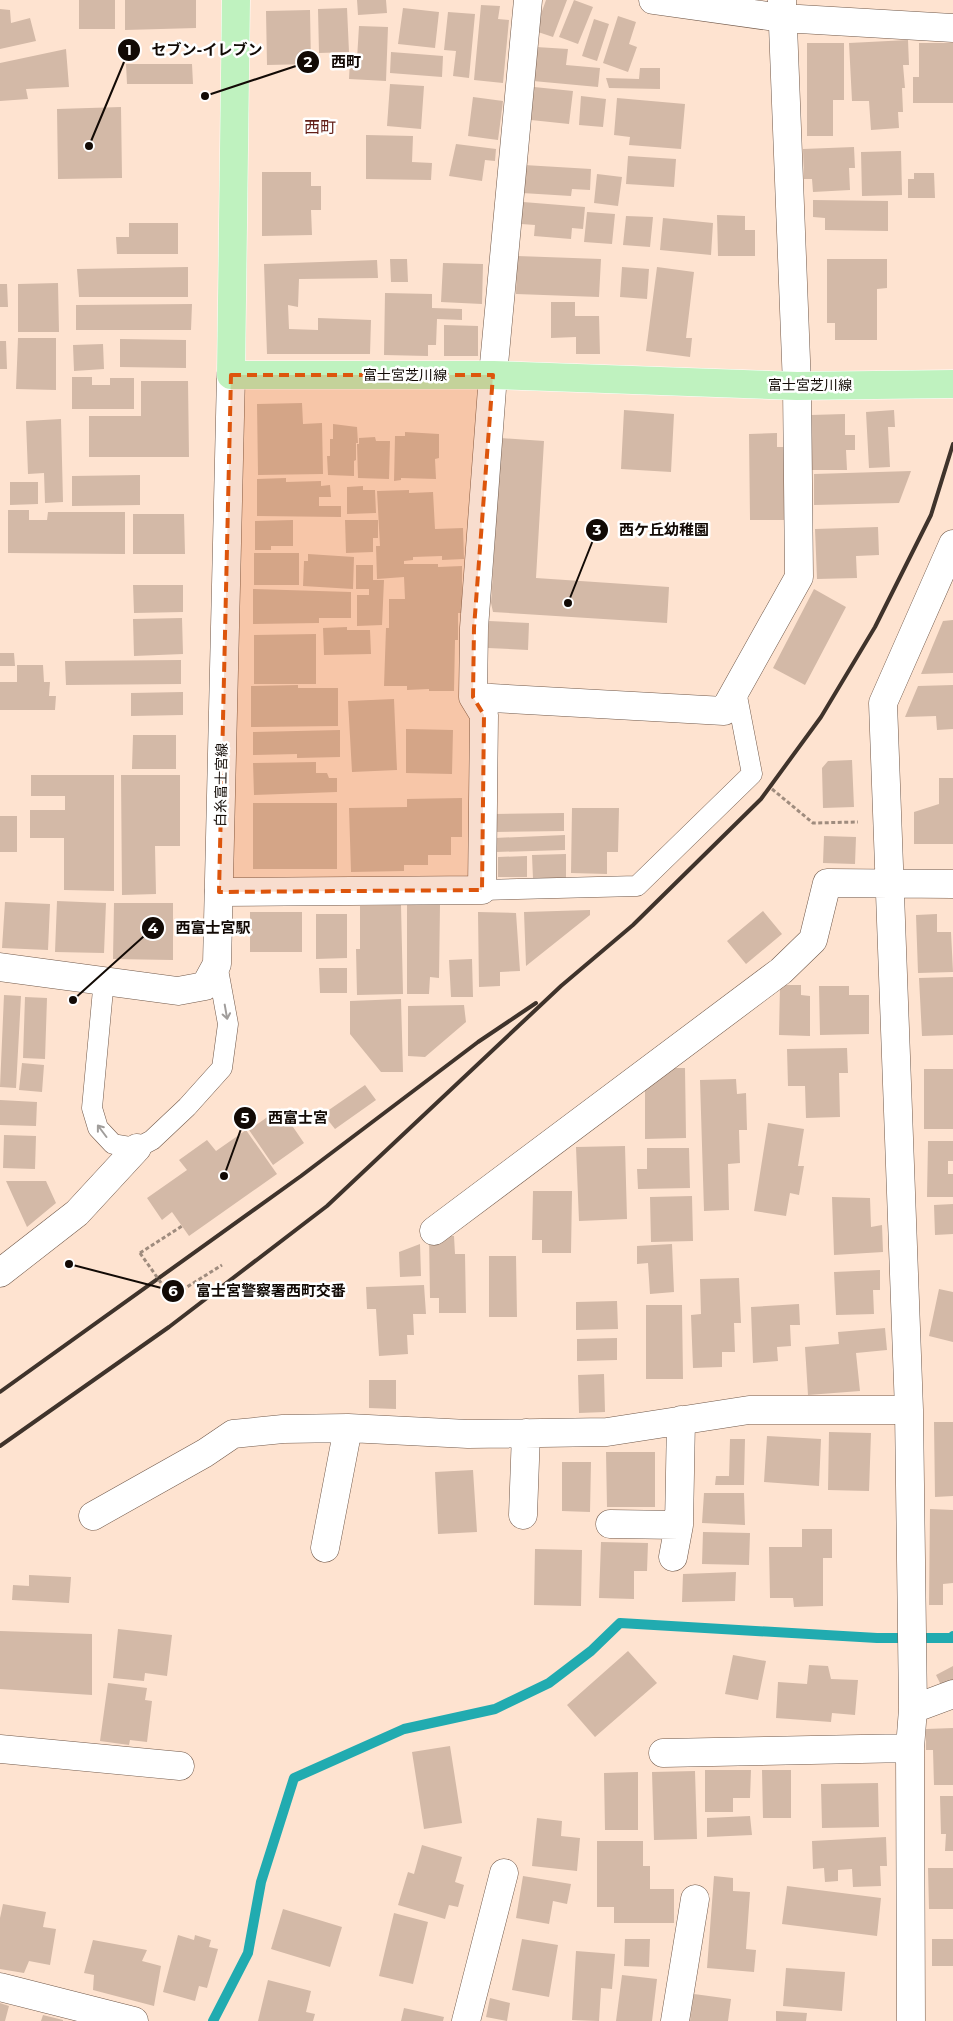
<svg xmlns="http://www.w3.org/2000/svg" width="953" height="2021" font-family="Montserrat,'Noto Sans JP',sans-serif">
<rect width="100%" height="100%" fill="#fee3d0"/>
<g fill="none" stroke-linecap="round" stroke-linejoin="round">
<path stroke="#21abb0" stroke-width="10" d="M213,2021l35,-68 13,-71 33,-104 110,-49 91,-20 54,-26 42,-32 29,-28 257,15h75l1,-2"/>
</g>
<path fill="#d3b9a7" d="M79,0h36v29h-36z
M125,0h71v28l-71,2z
M357,0h29l1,13 -29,2z
M546,0h21l-14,37 -18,-6z
M574,0l19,7 -15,37 -19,-7z
M481,5l19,1 -2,13 11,1 -6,63 -29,-3z
M347,8l2,44 -30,1 -1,-44z
M403,8l36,4 -4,36 -37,-4z
M0,9l10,1 1,13 19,-5 6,23 -36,8z
M310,10l1,54 -44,1 -1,-54z
M448,12l27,2 -6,64 -16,-2 3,-25 -12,-1z
M618,16l18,6 -7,22 8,3 -9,25 -25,-9z
M594,19l15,5 -12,37 -15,-5z
M359,26l29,1 -2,54 -37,-2 1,-20h7z
M908,40l1,25h-6l2,23h-3l1,24h-5l1,16 -28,2 -2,-29h-17l-3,-58z
M807,43h37v57h-11v36h-26z
M919,43h34v60h-40v-26h6z
M536,47l32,2 -2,16 34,3 -2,19 -65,-6z
M66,49l3,38 -43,2 2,10 -28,2v-38z
M391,52l52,4 -1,21 -52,-4z
M126,64h66l1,20h-66z
M640,68h20v21l-51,-1 -3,-10 33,1z
M390,84l34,2 -3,43 -34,-3z
M534,87l39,4 -4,33 -38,-4z
M581,96l25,3 -3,28 -24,-2z
M473,97l30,4 -5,39 -30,-4z
M617,98l68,6 -4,45 -52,-4 1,-8 -16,-2z
M121,107l1,71 -64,1 -1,-70z
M366,135l47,1 -1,26 20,1 -1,17 -65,-1z
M456,144l40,5 -1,12 -10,-1 -3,21 -33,-5z
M854,147l1,21h-6l1,22 -37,2 -1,-13h-8l-1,-30z
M901,151l1,44 -40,1 -1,-44z
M628,156l48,3 -2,28 -48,-3z
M524,165l67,4 -1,21 -18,-1 -1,7 -49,-3z
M262,172h49v14h10v24h-10l1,25 -50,1z
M914,173h20l1,25h-27v-19h6z
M597,174l25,3 -4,29 -24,-3z
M813,200l75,1v30l-63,-1v-12l-12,-1z
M523,202l62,5 -2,22 -11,-1 -1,11 -37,-3 1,-11 -14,-1z
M587,212l28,2 -3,30 -28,-2z
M717,215l28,1v14h10v26h-37z
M626,216l27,1 -3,30 -27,-2z
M663,218l50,5 -2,32 -51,-5z
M129,223h49v31h-61l-1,-17h13z
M517,256l84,3 -2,38 -83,-3z
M390,259h17l1,23h-17z
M827,259h60v29l-10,1v51h-42v-17h-8z
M377,260l1,18 -79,1 -1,28 -10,-2 1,24 29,1v-12l53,2 -1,34h-103l-3,-90z
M443,263l40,1 -1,40 -41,-2z
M188,267v30h-109l-2,-28z
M622,267l27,2 -2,30 -27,-2z
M657,267l37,5 -8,66h6l-2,19 -44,-6z
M58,283l1,49h-41v-48z
M0,284h7l1,23h-8z
M385,293l47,1v14l30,1v11l-25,-1 -1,26h-8v11l-44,-1z
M551,302h24v14h24l1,38h-24v-17l-25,1z
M192,304l-1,26h-115v-25z
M444,325l34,1v30h-34z
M18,338h38v52l-40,-1z
M120,339l66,1v28l-66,-1z
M0,341h6l1,28h-7z
M103,344l1,25 -30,2 -1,-26z
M72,377h20v8h18v-7h24v31h-62z
M141,381h47l1,76h-100v-41h52z
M302,403l1,21 19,-1 1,51 -65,1 -1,-71z
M624,410l50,4 -3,58 -50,-3z
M894,410l1,17h-7l2,40 -21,1 -3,-56z
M845,414v21h10v15h-9l1,20h-35l-1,-55z
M61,419l2,83 -18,1 -1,-30 -16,1 -2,-53z
M333,424l24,3 1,16h-2v17l-2,1v15l-26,-1 -1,-19h3v-17h3z
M405,432l34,2v24l-4,1 1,20 -35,-1v2l-7,1 1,-45h10z
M777,433v14h10v73h-37l-1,-86z
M375,437l1,4h14l-1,38 -31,-1 -1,-34h2v-6z
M501,438l43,3 -8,137 133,9 -2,36 -174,-11 -2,-9z
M911,471l-12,32 -85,2v-31z
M140,475v30l-68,1v-30z
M286,478v4l35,-1v5l9,-1 1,12h-12v9h22v11l-84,-1v-37z
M10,482h28v22l-28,1z
M363,486v4h12l1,23 -29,1v-27z
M409,490v3l24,-1 2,37 28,-1 1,31 -22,1v-4l-29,1v3l-9,1v3h34v3l24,-1v47h-4v27h-3l-1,51h-25v-2l-22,1v-4h-23l2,-58h3v-29h16l-1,-22 -27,2 -1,-33h4l-3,-55z
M8,510h21v10h18l1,-8h77v42l-117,-1z
M133,514h51l1,40h-52z
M293,520v26h-22v4h-16v-29z
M345,520h33v18h-5v14l-27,1z
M878,527l1,28 -23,1 1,22 -40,1 -2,-50z
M254,553h45v32h-45z
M308,554l46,3 -1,32 -50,-3 1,-25h4z
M356,565h17v15h11l-2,45 -25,1v-31h12v-6h-13z
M133,585h50v27l-49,1z
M253,589l98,3v26h-32v5l-66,1z
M814,589l32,18 -41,78 -32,-17z
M182,618l1,36 -49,2 -1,-37z
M953,620v53l-32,1 22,-53z
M489,621l40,2 -1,27 -40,-2z
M347,627v3h23l1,24 -47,1 -1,-27z
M316,634v50h-62v-49z
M0,653h14l1,13h-15z
M181,660v24l-115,1 -1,-24z
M17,665h26l1,17h6l-1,14h7l-1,14h-55v-28h17z
M298,685v3h40v38l-87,1v-41z
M953,685v44l-16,1 -1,-14 -31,1 13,-31z
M183,692v23l-52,1v-23z
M394,699l3,71 -45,2 -4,-71z
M406,729l47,1 -1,44 -46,-1z
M340,730v27l-43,1v-4l-44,1v-23z
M133,735h43v34h-44z
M852,760l2,47 -31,1 -1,-40 6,-7z
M316,762v11h11l2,5h8v14l-83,3 -1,-32z
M31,775h83v116l-50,-1v-52h-34v-28h35v-14h-34z
M121,775h59v71h-25l1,48 -34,1z
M939,778h14v66h-39v-32l25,-8z
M462,798v39h-11v18h-23v10h-24v6l-53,1 -2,-64 58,-1v-8z
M253,803h84v66h-84z
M572,808h47l-1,44h-11v22l-36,-1z
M564,813v18l-70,1v-18z
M0,816h17v36h-17z
M565,835v15l-69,2 -1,-14z
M824,836l32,1 -1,27 -32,-1z
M566,854v24l-33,1 -1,-24z
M527,856v21h-29v-20z
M57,901l49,2 -2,50 -49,-1z
M5,902l45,2 -2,46 -46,-2z
M114,903h59v57l-60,-1z
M401,905l2,89 -46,1 -1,-46h4v-43z
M407,905h33l-1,73 -9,-1 -1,17h-22z
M590,910v5l-64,51 -2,-54z
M763,911l19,23 -36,30 -19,-23z
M250,912h52v40h-52z
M478,912l38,1 4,58 -20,1v14l-21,1z
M316,914h31v44l-31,1z
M937,914v18h14l2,40 -35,1 -2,-58z
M472,959l1,38h-22l-2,-37z
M319,968h28v25h-27z
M953,977v58l-31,1 -3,-58z
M780,985h21v10l9,1v40l-31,-1z
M819,986h30v9h20v39l-49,1z
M4,995l17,1 -5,92 -16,-1z
M25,997l22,1 -2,61 -22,-1z
M401,999l2,73h-22l-31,-38v-33z
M464,1005l2,17 -41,35 -17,-1v-50z
M847,1048l1,25h-9l1,44 -34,1 -1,-32h-17l-1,-37z
M22,1063l22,2 -2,27 -23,-2z
M656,1068h29l1,70 -41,1v-56h11z
M924,1069h29v60h-29z
M736,1079l1,15 9,-1 1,37h-8l1,33 -12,1 1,46 -25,1 -4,-131z
M365,1085l11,15 -41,29 -12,-15z
M0,1100l37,2 -1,24 -36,-1z
M280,1108l6,9 7,-5 5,7 -7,5 13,19 -31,22 -24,-35z
M768,1123l36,6 -6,37h6l-5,29 -9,-2 -4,23 -32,-5z
M246,1130l31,44 -88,62 -17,-24 -10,8 -15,-22 40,-28 -8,-10 28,-20 9,11z
M4,1135l32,1 -1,33 -32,-1z
M928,1141h25v20h-5v13h5v23h-26z
M625,1146l2,73 -48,2 -3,-74z
M647,1148h42l1,40 -52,1 -1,-20h10z
M6,1181h40l10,22 -29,24z
M533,1191h39l-1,62h-29v-13h-10z
M692,1196l1,45 -42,1 -1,-45z
M832,1197l38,1 1,29 11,-2 1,27 -49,3z
M953,1204v30l-18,1 -1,-30z
M429,1236h25l1,18h10l1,59h-27v-15h-9z
M420,1244l1,32 -21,1 -1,-25z
M672,1244l2,48 -24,2 -2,-31 -11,1v-18z
M489,1256h27l1,61h-28z
M880,1270v20h-7l1,24 -38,1 -2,-43z
M739,1278l2,45h-7l1,29h-13v15l-29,1 -2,-53 10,-1 -1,-35z
M424,1285l2,29h-13l1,21h-7l1,19 -29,2 -3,-47h-9l-1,-22z
M939,1289l14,3v50l-24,-6z
M617,1301l1,28 -42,1v-28z
M799,1304l1,21h-10l1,21 -14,1 1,14 -25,2 -2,-56z
M646,1305h36l1,74h-37z
M885,1328l2,22 -31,3 4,38 -52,4 -3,-48 34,-3 -1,-12z
M617,1338v22l-40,1v-22z
M604,1374l1,38 -26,1 -1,-38z
M369,1380h27v29l-27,-1z
M934,1422h19v74l-18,1z
M829,1432l42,1 -2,58 -41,-1z
M767,1436l54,3 -2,47 -55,-4z
M730,1439h15l-1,46h-29l1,-9h13z
M606,1452h49v55h-48z
M562,1462h29l-1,50 -28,-1z
M473,1470l4,62 -39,2 -3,-62z
M704,1493h40l1,32 -43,-2z
M930,1509l23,1v73l-10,1v21h-14z
M802,1529h30v29h-9v48l-29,1 -1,-9h-23l-1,-51h33z
M703,1532l47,1 -1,32 -47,-1z
M601,1542l47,1 -1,28h-13v28l-35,-1z
M535,1549l47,1 -1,56 -47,-1z
M736,1572l-1,29 -53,1 1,-28z
M29,1575l42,2 -2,26 -57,-3 1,-15 16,1z
M118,1629l54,6 -5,41 -22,-3 -1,8 -31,-3z
M0,1631l92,3v61l-92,-6z
M628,1651l29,32 -62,54 -28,-32z
M733,1655l33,6 -8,39 -33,-6z
M809,1665l19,1 3,13 27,1 -3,35 -23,-2 -1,9 -55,-4 2,-36 29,2z
M953,1666v15l-11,6 -6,-12z
M108,1683l39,5 -2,12 7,1 -5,41 -17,-2 -1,5 -29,-4z
M953,1728v57h-19l-1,-35h-7v-21z
M450,1746l12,77 -38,6 -12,-77z
M705,1770h46l-1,28h-17v14h-28z
M762,1770h29v48h-28z
M695,1771l2,68 -43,1 -2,-68z
M638,1772v58h-33l-1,-57z
M878,1783l1,44 -57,1 -1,-44z
M940,1796h13v55h-8l1,-17h-5z
M750,1816l2,19 -45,2v-19z
M537,1818l25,3 -1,15 19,2 -3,33 -45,-5z
M886,1837l1,29h-7l1,20 -28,1 -1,-18 -14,1v11l-13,1 -1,-14 -11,1 -1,-28z
M597,1841h46v25h7v23h24v34h-60v-16h-17z
M422,1845l40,12 -7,25 9,3 -6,22 -9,-2 -4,14 -47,-14 10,-33 6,2z
M928,1868h25v41h-24z
M523,1876l48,8 -4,20 -14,-3 -4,23 -33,-6z
M714,1876l19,2v13l17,1 -4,57 10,1 -2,22 -47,-4z
M787,1886l94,12 -4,38 -95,-12z
M3,1904l43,8 -3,15 13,2 -6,36 -21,-4 -5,12 -24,-4v-51z
M283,1909l59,18 -12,40 -59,-18z
M394,1913l34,9 -15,62 -34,-8z
M178,1935l16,5 1,-5 16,5 -2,7 9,2 -11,39 -8,-2 -4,15 -32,-9z
M522,1939l36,6 -9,52 -37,-7z
M625,1939h25l-1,28 -25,-1z
M932,1939h21v27h-21z
M93,1940l54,10 -5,11 19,5 -7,40 -61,-16 1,-15 -10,-2z
M576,1951l39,3 -3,35 -11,-1 -2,33 -27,-1z
M786,1968l59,4 -3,39 -59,-5z
M622,1975l35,4 -5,42h-36z
M268,1980l43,11 -5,21 9,2 -2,7h-55z
M694,1994l37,5 -3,22h-38z
M490,1998l20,5 -3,18 -21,-4z
M0,2003l9,3 -4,15h-5z
M404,2008l40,9 -1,4h-42z
M776,2011l31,2 -1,8h-30z
M43,2015l20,5v1h-22z"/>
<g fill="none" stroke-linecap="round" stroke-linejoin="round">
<defs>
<path id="lane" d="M482,890l155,-4 115,-112 -16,-83
M104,979l-12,129 6,20 15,16 24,4 15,-8 35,-33 35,-39 6,-44 -11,-60"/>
<path id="street" d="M653,0l129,18 171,10
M473,697l251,14 75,-134 -2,-191 -15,-386
M219,892l263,-2 2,-175 -11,-18 1,-69 19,-253 35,-375
M434,1231l347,-260 32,-31 14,-57 126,1
M0,1273l77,-60 60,-65
M523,1515l3,-82
M93,1516l112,-63 28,-19 50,-5 65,-1 120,6 139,-2 142,-22h160
M610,1524l69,1 2,-105
M325,1548l23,-120
M673,1557l6,-32
M913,1709l40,-15
M0,1749l180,17
M663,1753l247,-5
M0,1987l134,34
M466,2021l38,-148
M675,2021l20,-122
M911,2021l-1,-273 3,-39 -4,-299 -26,-707 70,-159"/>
<path id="secondary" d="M0,967l178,24 27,-5 12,-22 14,-589"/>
<path id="primary" d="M236,0l-5,375h262l304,11 156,-2"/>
</defs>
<use href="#lane" stroke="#71594a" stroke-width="21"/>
<use href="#street" stroke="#71594a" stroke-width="29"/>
<use href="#secondary" stroke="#71594a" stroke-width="29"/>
<use href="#primary" stroke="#fff" stroke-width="29"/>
<path stroke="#9f8c7e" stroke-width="3" stroke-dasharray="4 2.5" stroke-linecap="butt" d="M772,789l41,34 45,-1
M140,1253l42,-27
M171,1297l51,-32"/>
<use href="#lane" stroke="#fff" stroke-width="20"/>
<use href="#street" stroke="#fff" stroke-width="28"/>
<use href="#secondary" stroke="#fff" stroke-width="28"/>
<use href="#primary" stroke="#bff2bf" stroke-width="28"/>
<path stroke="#3f332b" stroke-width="4" d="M0,1392l301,-216 177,-134 58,-39
M0,1446l169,-119 158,-121 234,-220 72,-61 128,-126 60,-82 54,-90 56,-112 22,-71"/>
<path stroke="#9f8c7e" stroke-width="3" stroke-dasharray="4 2.5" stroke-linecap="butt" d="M140,1253l31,44"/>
</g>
<defs><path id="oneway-shaft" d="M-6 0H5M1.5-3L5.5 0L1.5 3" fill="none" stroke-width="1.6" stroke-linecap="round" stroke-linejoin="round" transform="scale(1.25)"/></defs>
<g stroke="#a09d9b">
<use href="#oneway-shaft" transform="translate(226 1012) rotate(80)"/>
<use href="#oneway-shaft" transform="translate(102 1131) rotate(-127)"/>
</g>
<path fill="#dd550c" fill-opacity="0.2" stroke="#dd550c" stroke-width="4" stroke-dasharray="10 6" stroke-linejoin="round" d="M231,375h262l-19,253 -1,69 11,18 -2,175 -263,2z"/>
<g text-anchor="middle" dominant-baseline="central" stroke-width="5" stroke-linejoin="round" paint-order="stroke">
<g font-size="14" fill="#120a05" stroke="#fff">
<text x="405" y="375">富士宮芝川線</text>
<text x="810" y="385">富士宮芝川線</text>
<text transform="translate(221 785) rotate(-89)">白糸富士宮線</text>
</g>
<g font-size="16" fill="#621e17" stroke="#fff">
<text x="320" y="127">西町</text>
</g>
</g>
<path fill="none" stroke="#120a05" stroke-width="2" d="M89 146L129 50M205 96L308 62M568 603L597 530M73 1000L153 928M224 1176L245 1118M69 1264L173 1291"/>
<g fill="#120a05" stroke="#fff" stroke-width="2">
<circle cx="89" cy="146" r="5"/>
<circle cx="205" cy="96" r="5"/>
<circle cx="568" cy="603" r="5"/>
<circle cx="73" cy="1000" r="5"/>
<circle cx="224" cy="1176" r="5"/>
<circle cx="69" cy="1264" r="5"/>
<circle cx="129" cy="50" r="12"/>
<circle cx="308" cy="62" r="12"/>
<circle cx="597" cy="530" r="12"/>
<circle cx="153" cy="928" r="12"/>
<circle cx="245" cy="1118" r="12"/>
<circle cx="173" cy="1291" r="12"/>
</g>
<g font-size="15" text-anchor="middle" font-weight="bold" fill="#fff">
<text x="129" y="55">1</text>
<text x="308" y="67">2</text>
<text x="597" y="535">3</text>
<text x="153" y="933">4</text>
<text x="245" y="1123">5</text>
<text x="173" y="1296">6</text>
</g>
<g font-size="15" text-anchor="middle" font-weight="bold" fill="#120a05" stroke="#fff" stroke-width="5" stroke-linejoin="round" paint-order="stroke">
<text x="207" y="55">セブン-イレブン</text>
<text x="346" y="67">西町</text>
<text x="664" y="535">西ケ丘幼稚園</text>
<text x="213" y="933">西富士宮駅</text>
<text x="298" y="1123">西富士宮</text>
<text x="271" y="1296">富士宮警察署西町交番</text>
</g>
</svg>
